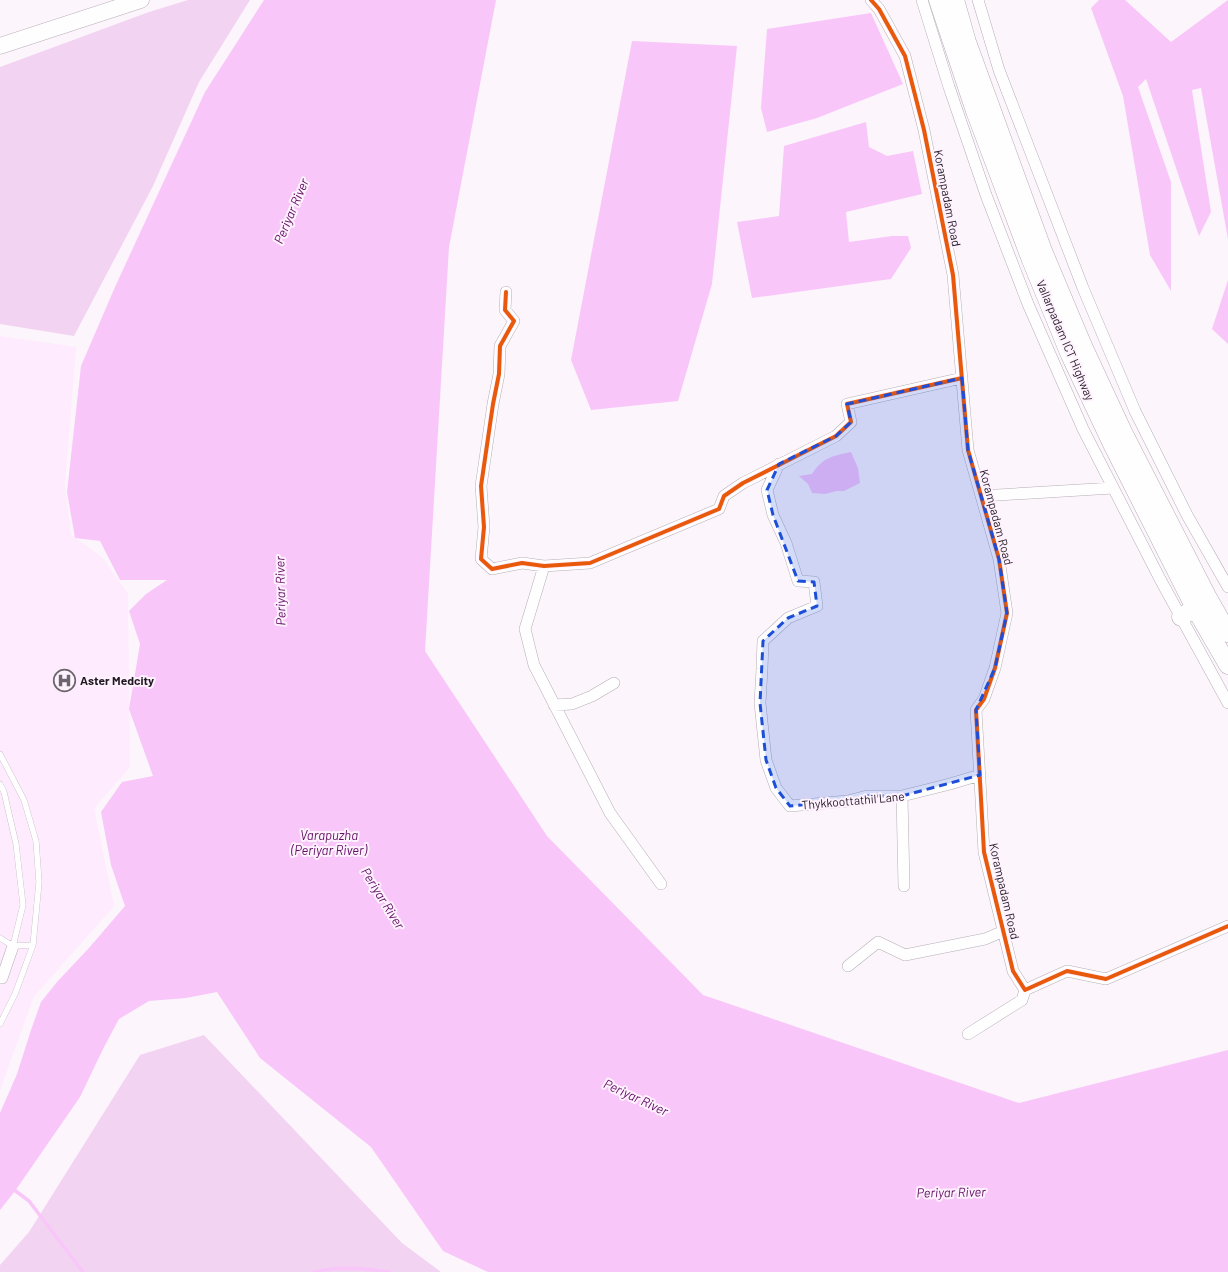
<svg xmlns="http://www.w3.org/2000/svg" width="1228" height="1272" font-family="Barlow,sans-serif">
<rect width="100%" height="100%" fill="#fcf5fc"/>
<path fill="#feebfd" d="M0,336l76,11 -11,137 6,51 31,22 26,37 2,173 -36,41 20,98 -80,90 -34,94z"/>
<path fill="#f3d3f2" d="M188,0h62l-51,82 -46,104 -79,150 -74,-12v-257l149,-55z
M204,1035l198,208 39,29h-441v-7l29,-33 111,-177z"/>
<path fill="#f9c6f9" d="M264,0h232l-47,247 -24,404 122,185 156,159 316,108 209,-53v222h-740l-45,-21 -72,-104 -111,-89 -43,-66 -31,6 -37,3 -30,18 -15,28 -24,50 -65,94 -15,19v-97l17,-39 14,-44 10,-28 16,-20 32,-34 36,-42 -14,-41 -10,-53 21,-30 31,-6 -24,-67 11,-65 -11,-33 17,-17 21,-14h-47l-20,-39 -25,-3 -8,-46 14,-126 34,-79 90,-195z
M1099,0h26l46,42 57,-42v239l-27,-151 -9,2 19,122 -12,24 -53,-157 -8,8 33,95v109l-21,-36 -27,-159 -32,-88z
M871,13l32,71 -86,34 -50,14 -6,-24 6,-79z
M632,41l105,5 -25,238 -34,117 -87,9 -20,-50z
M866,122l3,25 18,9 26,-5 9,43 -76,18 3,30 43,-6h16l3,12 -20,31 -139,19 -15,-76 42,-6 5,-70z
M1228,280v64l-16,-15z
M851,452l7,16 2,15 -16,8h-7l-12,3 -13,-1 -4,-9 -9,-8 13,-2c11,-17 21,-18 39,-22z"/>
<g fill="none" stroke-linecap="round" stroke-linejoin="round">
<path stroke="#f9c6f9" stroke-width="3.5" d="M13,1189l16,12 54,71
M314,1272c26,-6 48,-4 75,0"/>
<defs>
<path id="service" d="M0,754l24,46 12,41 3,41 -6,63 -18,49 -15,30
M0,784l4,8 12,52 7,61 -10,41
M0,938l13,8 20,-1"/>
<path id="minor" d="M871,0l8,9 26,47 19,74 29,145 15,175 31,109 8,54 -12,55 -11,31 -8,11 8,142 29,119 12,19 42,-19 39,8 122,-53
M922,0l27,87 37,108 42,109 55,125 77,150 68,124
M978,0l21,70 84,218 52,123 52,104 41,72
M506,292l-1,18 9,11 -14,25 -1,28 -6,30 -12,82 3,41 -3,32 11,10 30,-6 22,3 46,-3 129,-54 5,-13 19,-13 93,-47 15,-14 -4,-18 115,-26
M779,464l-12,26 6,25 13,28 12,38 16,1 3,24 -29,12 -25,23 -1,28 -2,34 6,57 10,28 14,18 58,-5 19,-5h35l48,-12 30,-9
M981,496l132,-8
M544,566l-19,63 9,36 76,148 51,71
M554,705l18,-1 20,-8 22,-13
M902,796l2,90
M848,966l30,-24 27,13 80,-16 19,-8
M0,978h2l11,-32
M968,1034l54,-34 3,-10"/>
<path id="secondary" d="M0,46l141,-46"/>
<path id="trunk" d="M938,0l37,111 56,149 39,95 42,89 83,164 33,57
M955,0l12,42 76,209 40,95 40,86 85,166 20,35
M1181,617l14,-9"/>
</defs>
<use href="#service" stroke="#b6afb6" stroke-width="6"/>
<use href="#minor" stroke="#b6afb6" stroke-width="12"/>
<use href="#secondary" stroke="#b6afb6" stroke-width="17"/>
<use href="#trunk" stroke="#b6afb6" stroke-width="19"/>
<use href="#service" stroke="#fffeff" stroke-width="5.5"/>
<use href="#minor" stroke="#fffeff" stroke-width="11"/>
<use href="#secondary" stroke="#fffeff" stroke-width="16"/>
<use href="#trunk" stroke="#fffeff" stroke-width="18"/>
<defs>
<path id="cycleway" d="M871,0l8,9 26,47 19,74 29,145 15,175 31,109 8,54 -12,55 -11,31 -8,11 8,142 29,119 12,19 42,-19 39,8 122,-53
M506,292l-1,18 9,11 -14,25 -1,28 -6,30 -12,82 3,41 -3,32 11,10 30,-6 22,3 46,-3 129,-54 5,-13 19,-13 93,-47 15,-14 -4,-18 115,-26"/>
</defs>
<use href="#cycleway" stroke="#fff2ff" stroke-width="6"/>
<use href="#cycleway" stroke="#e8590c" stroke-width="4"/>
</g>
<path fill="#1d4ed8" fill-opacity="0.2" stroke="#1d4ed8" stroke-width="3" stroke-dasharray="8 5" stroke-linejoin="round" d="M962,378l6,72 31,109 8,54 -12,55 -19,42 4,65 -78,21h-35l-19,5 -58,5 -14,-18 -10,-28 -6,-57 3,-62 25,-23 29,-12 -3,-24 -16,-1 -25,-66 -6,-25 12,-26 57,-28 15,-14 -4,-18z"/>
<defs>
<symbol id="hospital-ring" viewBox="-11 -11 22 22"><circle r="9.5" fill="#fff2ff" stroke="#6e666e" stroke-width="1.5"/><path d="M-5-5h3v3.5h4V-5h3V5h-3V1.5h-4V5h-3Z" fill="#6e666e"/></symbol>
</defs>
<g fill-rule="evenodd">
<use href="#hospital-ring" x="52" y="668" width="25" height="25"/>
</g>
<g text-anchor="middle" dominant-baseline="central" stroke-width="4" stroke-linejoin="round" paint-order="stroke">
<g font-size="12" fill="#211921" stroke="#fff2ff">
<text transform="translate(948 198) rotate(79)">Korampadam Road</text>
<text transform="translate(1066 340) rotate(67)">Vallarpadam ICT Highway</text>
<text transform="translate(997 517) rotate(75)">Korampadam Road</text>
<text transform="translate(853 800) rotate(-5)">Thykkoottathil Lane</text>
<text transform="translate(1005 891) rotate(77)">Korampadam Road</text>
</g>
<g font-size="12" font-weight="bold" fill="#211921" stroke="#fff2ff" text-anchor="start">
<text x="80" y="680">Aster Medcity</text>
</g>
<g font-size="13" font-style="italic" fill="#620e64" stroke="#fff2ff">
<text transform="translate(291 211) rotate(-67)">Periyar River</text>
<text transform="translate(280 591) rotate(-91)">Periyar River</text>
<text x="329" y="835">Varapuzha<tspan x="329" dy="15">(Periyar River)</tspan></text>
<text transform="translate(383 898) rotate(58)">Periyar River</text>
<text transform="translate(636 1097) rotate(25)">Periyar River</text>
<text transform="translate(951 1192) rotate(-1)">Periyar River</text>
</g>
</g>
</svg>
